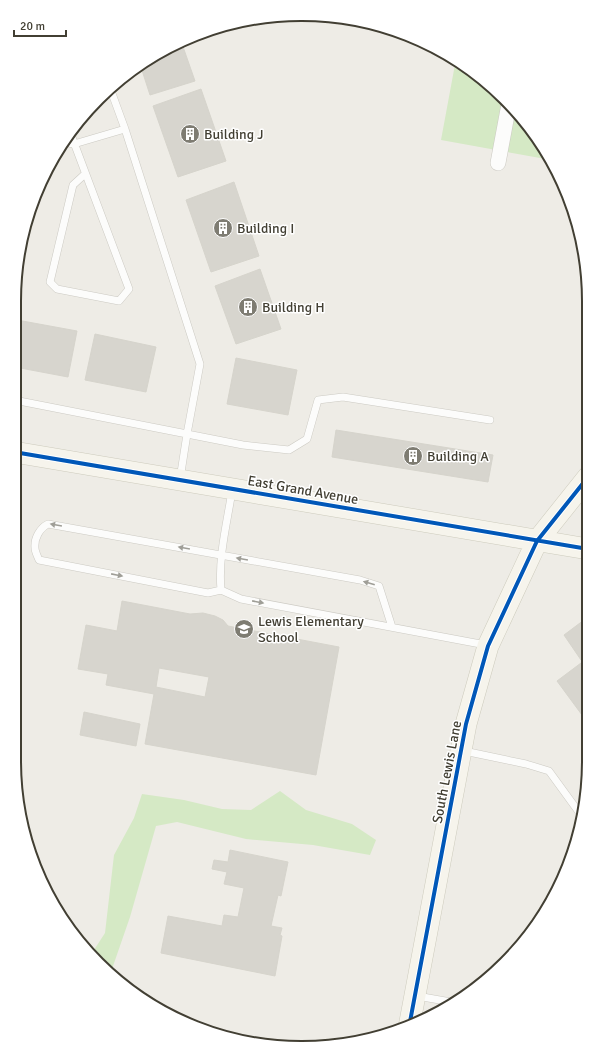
<svg xmlns="http://www.w3.org/2000/svg" width="603" height="1062" font-family="Signika,sans-serif">
<rect width="100%" height="100%" fill="#eeece6"/>
<path fill="#d5e9c5" d="M456,59l5,3 44,36 46,62 -110,-20z
M280,791l26,19 46,14 24,16 -6,15 -57,-10 -67,-6 -69,-17 -21,4 -26,91 -18,52 5,7 -25,-23 13,-20 9,-78 20,-37 8,-24 42,6 38,9 29,1z
M137,995l32,13 4,6 -31,-15z"/>
<path fill="#d7d5ce" stroke="#d6d4cc" fill-rule="evenodd" d="M181,41l14,40 -45,14 -10,-31z
M201,89l25,72 -48,16 -25,-71z
M234,182l25,74 -48,16 -25,-72z
M260,269l21,60 -45,15 -21,-58z
M17,320l60,11 -9,46 -53,-10v-36z
M95,334l61,13 -10,45 -61,-12z
M236,358l61,12 -9,45 -61,-11z
M336,430l157,25 -5,27 -156,-25z
M122,601l68,13 13,-1 12,3 8,4 5,6 111,21 -23,128 -171,-31 9,-50 -48,-9 2,-11 -30,-5 8,-44 31,6zM159,668l50,9 -4,20 -49,-10z
M588,617v39l-7,4 -17,-25z
M581,663l7,10v38l-6,4 -25,-34z
M84,712l56,12 -4,22 -56,-11z
M230,850l58,12 -7,34 -3,-1 -7,31 11,2 -2,7 2,1 -7,40 -114,-23 7,-37 54,10 2,-11 14,2 6,-29 -20,-4 3,-12 -15,-3 2,-9 14,2z"/>
<g fill="none" stroke-linecap="round" stroke-linejoin="round">
<defs>
<path id="lane" d="M110,88l15,41 75,235 -13,70 56,11 46,5 18,-11 11,-39 25,-3 147,23
M70,132l59,157 -10,12 -62,-12 -7,-7 23,-97 12,-11
M63,142l11,2 51,-15
M14,400l173,34 -7,45
M221,590c-3,-33 6,-67 11,-99
M392,627l-13,-41 -19,-6 -312,-56c-8,4 -14,14 -13,24 0,4 3,9 4,12l169,33 13,-3 20,9 245,46
M464,751l62,13 23,7 32,44
M417,996l34,6"/>
<path id="street" d="M498,163l11,-59"/>
<path id="secondary" d="M14,452l574,97
M409,1027l57,-303 22,-78 49,-105 51,-64"/>
</defs>
<use href="#lane" stroke="#cccac3" stroke-width="8"/>
<use href="#street" stroke="#cccac3" stroke-width="16"/>
<use href="#secondary" stroke="#cdcbbd" stroke-width="22"/>
<use href="#lane" stroke="#fcfcfb" stroke-width="7"/>
<use href="#street" stroke="#fcfcfb" stroke-width="15"/>
<use href="#secondary" stroke="#f6f4ec" stroke-width="21"/>
<defs>
<path id="cycleway" d="M14,452l574,97
M409,1027l57,-303 22,-78 49,-105 51,-64"/>
</defs>
<use href="#cycleway" stroke="#fff" stroke-width="6"/>
<use href="#cycleway" stroke="#0057b8" stroke-width="4"/>
</g>
<defs><path id="oneway-solid" d="M-6-.8H1V-3.2L6.5 0L1 3.2V.8H-6Z"/></defs>
<g fill="#9f9e97">
<use href="#oneway-solid" transform="translate(56 525) rotate(-170)"/>
<use href="#oneway-solid" transform="translate(184 548) rotate(-170)"/>
<use href="#oneway-solid" transform="translate(242 559) rotate(-170)"/>
<use href="#oneway-solid" transform="translate(117 575) rotate(11)"/>
<use href="#oneway-solid" transform="translate(369 583) rotate(-164)"/>
<use href="#oneway-solid" transform="translate(258 602) rotate(11)"/>
</g>
<defs>
<symbol id="building-disc" viewBox="-11 -11 22 22"><circle r="9.5" fill="#7e7c72" stroke="#fff"/><path d="M-4-6H4V6H1V3H-1V6H-4ZM-2.5-4.3h1.7v1.8h-1.7ZM.8-4.3h1.7v1.8H.8ZM-2.5-1h1.7V.8h-1.7ZM.8-1h1.7V.8H.8Z" fill="#fff"/></symbol>
<symbol id="school-disc" viewBox="-11 -11 22 22"><circle r="9.5" fill="#7e7c72" stroke="#fff"/><path d="M0-5L7-2L0 1L-7-2ZM-4 1L0 2.5L4 1V4Q0 6-4 4Z" fill="#fff"/></symbol>
</defs>
<g fill-rule="evenodd">
<use href="#building-disc" x="179" y="123" width="22" height="22"/>
<use href="#building-disc" x="212" y="217" width="22" height="22"/>
<use href="#building-disc" x="237" y="296" width="22" height="22"/>
<use href="#building-disc" x="402" y="445" width="22" height="22"/>
<use href="#school-disc" x="233" y="618" width="22" height="22"/>
</g>
<g text-anchor="middle" dominant-baseline="central" stroke-width="3" stroke-linejoin="round" paint-order="stroke">
<g font-size="14" fill="#423f33" stroke="#fff" text-anchor="start">
<text x="204" y="134">Building J</text>
<text x="237" y="228">Building I</text>
<text x="262" y="307">Building H</text>
<text x="427" y="456">Building A</text>
<text x="258" y="621">Lewis Elementary<tspan x="258" dy="16">School</tspan></text>
</g>
<g font-size="14" fill="#423f33" stroke="#fff">
<text transform="translate(303 490) rotate(10)">East Grand Avenue</text>
<text transform="translate(447 772) rotate(-79)">South Lewis Lane</text>
</g>
</g>
<path d="M0 0H603V1062H0ZM301 21H302A280 280 0 0 1 582 301V761A280 280 0 0 1 302 1041H301A280 280 0 0 1 21 761V301A280 280 0 0 1 301 21Z" fill="#fff" fill-rule="evenodd"/>
<path fill="none" stroke="#423f33" stroke-width="2" d="M301 21H302A280 280 0 0 1 582 301V761A280 280 0 0 1 302 1041H301A280 280 0 0 1 21 761V301A280 280 0 0 1 301 21Z"/>
<path d="M14 30v6h52v-6" fill="none" stroke="#423f33" stroke-width="2"/>
<text x="20" y="30" font-size="12" fill="#423f33" stroke="#ffffff" stroke-width="3" paint-order="stroke">20 m</text>
</svg>
